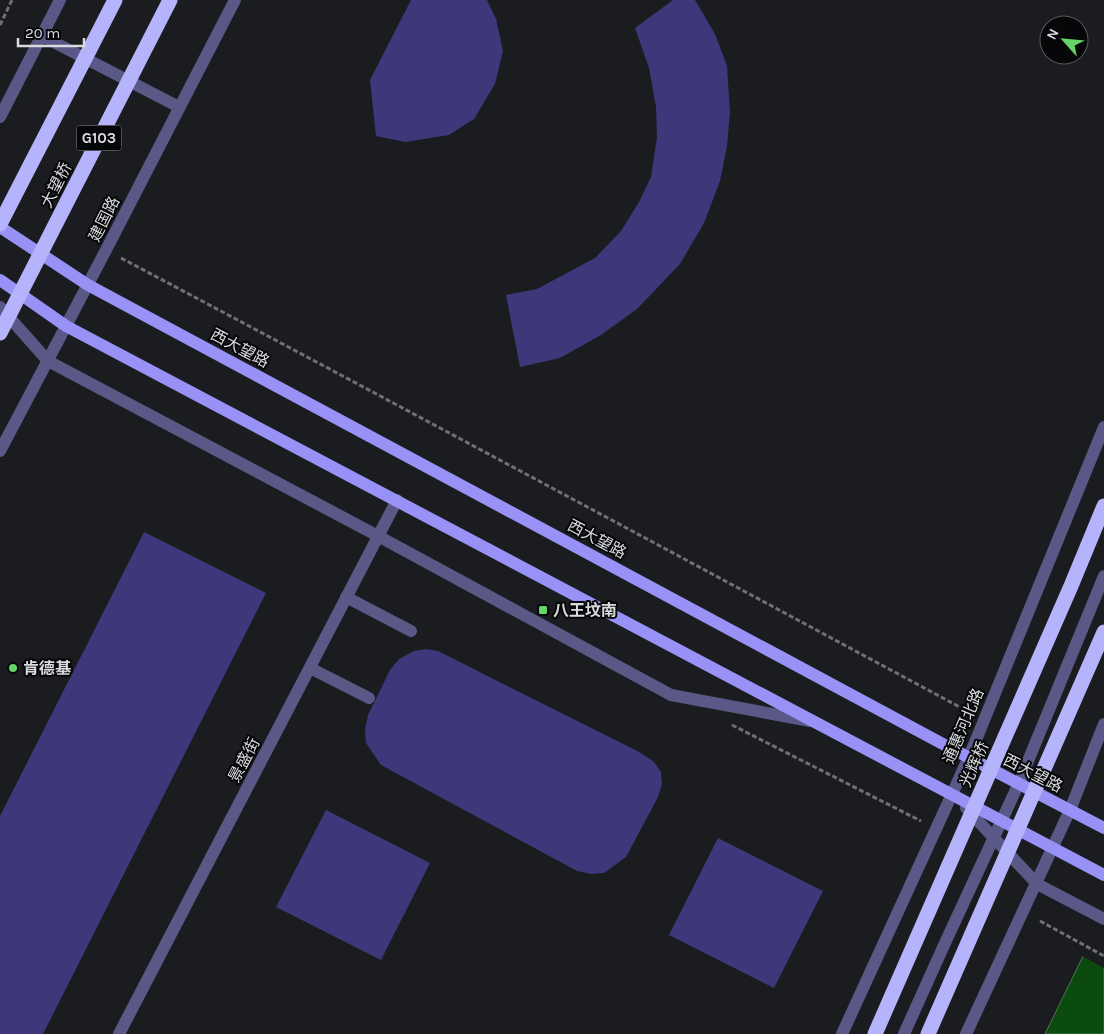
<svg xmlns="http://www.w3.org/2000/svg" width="1104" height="1034" font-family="Karla,'Noto Sans SC',sans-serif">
<rect width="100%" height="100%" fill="#1b1c20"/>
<path fill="#0c4b10" stroke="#4a764e" d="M1104,913v121h-59z"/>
<path fill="#1b1c20" d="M1104,910v58l-24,-13 22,-43z"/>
<path fill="#3e3779" d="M411,0h76l9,19 7,32 -8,33 -21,35 -25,16 -44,7 -29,-6 -6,-56z
M673,0h22l20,34 12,32 3,46 -3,34 -7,35 -16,42 -24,41 -43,45 -36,26 -41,23 -40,9 -14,-72 31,-6 58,-31 26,-27 18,-29 12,-25 6,-40 -1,-30 -7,-39 -14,-40z
M144,532l122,61 -223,441h-43v-218z
M426,649l12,2 203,102 13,9 7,10 1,12 -4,13 -32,60 -22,16 -13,1 -14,-3 -196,-106 -15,-22 -1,-13 3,-15 22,-45 9,-11 15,-8z
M326,810l104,53 -49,97 -105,-53z
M718,838l105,53 -49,97 -105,-53z"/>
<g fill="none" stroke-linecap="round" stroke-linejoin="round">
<path stroke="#6f7074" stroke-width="3" stroke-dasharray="5 2.5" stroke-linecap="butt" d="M0,25l12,-25
M121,258c283,150 565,302 848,454
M732,725l189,96
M1040,921l64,35"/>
<path stroke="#595887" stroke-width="12" d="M42,36l137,71
M0,117l60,-117
M0,307l48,54 330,175 293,159 139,26
M0,451l106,-201 129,-250
M346,597l65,34
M310,668l59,30
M966,808l71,76 67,35
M119,1034l278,-534
M842,1034l127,-277 135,-330
M904,1034l41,-91 74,-160 85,-207
M966,1034l104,-224 34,-86"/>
<path stroke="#9892f6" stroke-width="12" d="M0,227l88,58 853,458 163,85
M0,280l66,46 1038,549"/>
<path stroke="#b4b3fb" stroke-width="15" d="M0,224l115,-224
M0,333l170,-333
M875,1034l196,-448 33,-80
M928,1034l176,-402"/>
</g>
<g fill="#67d466" stroke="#060708" stroke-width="2">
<rect x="538" y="605" width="10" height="10" rx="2.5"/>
<circle cx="13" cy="668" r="5"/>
</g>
<g text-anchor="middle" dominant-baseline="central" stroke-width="4" stroke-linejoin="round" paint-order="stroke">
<rect fill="#060708" stroke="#9a9b9e" stroke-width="1" x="76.5" y="125.5" width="45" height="25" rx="4"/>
<g font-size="15" font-weight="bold" fill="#dadade">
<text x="99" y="138">G103</text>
</g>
<g font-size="16" fill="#dadade" stroke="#060708">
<text transform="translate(56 185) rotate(-63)">大望桥</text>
<text transform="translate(104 219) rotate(-63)">建国路</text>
<text transform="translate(240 348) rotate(28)">西大望路</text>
<text transform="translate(597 539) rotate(28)">西大望路</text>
<text transform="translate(963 726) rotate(-67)">通惠河北路</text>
<text transform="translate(244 760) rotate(-62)">景盛街</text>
<text transform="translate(974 764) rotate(-66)">光辉桥</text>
<text transform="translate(1033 773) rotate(27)">西大望路</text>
</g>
<g font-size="16" font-weight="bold" fill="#dadade" stroke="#060708" text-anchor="start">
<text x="553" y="610">八王坟南</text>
<text x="23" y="668">肯德基</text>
</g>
</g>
<g transform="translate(1064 40) rotate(297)"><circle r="24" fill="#060708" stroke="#5b5b5e"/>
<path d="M0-4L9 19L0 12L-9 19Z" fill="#67d466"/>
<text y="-8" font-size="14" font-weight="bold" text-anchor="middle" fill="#dadade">N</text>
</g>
<path d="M18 38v8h66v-8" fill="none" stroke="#dadade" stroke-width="2.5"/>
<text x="25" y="38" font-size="15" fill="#dadade" stroke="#060708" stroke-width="4" paint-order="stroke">20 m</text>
</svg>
